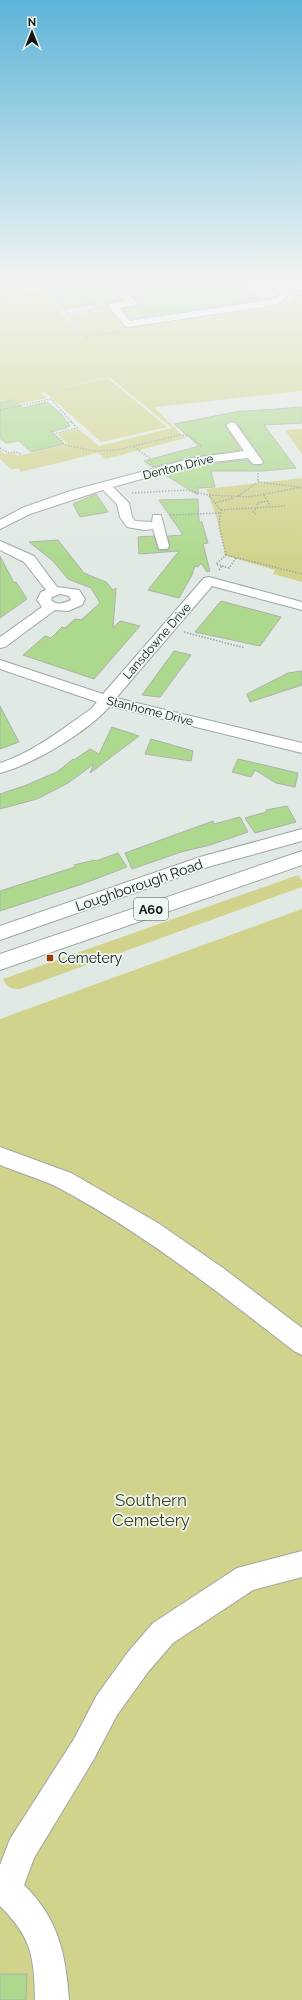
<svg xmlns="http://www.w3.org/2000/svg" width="302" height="2000" font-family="Raleway,sans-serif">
<rect width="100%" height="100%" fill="#e1e9e4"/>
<path fill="#d1d38d" d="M302,289v102l-146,16 -1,1 30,30 -79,21 -8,-6 -77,19 -3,-4 -6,2 -12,-11v-9l4,4 10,-1 4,3 50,-12 -11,-10 21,-5 21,17 73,-18 -63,-51 -69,16 6,5 -27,6 -5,-4 -14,3v-101l43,-8 21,16 -4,1 21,23 3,-1 -15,-18 40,-5 15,17 70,-11 18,2 5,-5 72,-12 4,-2 5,-9z
M108,378l59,49 -66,15 -56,-50z
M302,429v25l-17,-24z
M302,478v104l-29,-8 2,-4 -51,-15 1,-3c-5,-22 -10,-43 -19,-63z
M298,875l4,5v7l-282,102c-10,0 -13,-2 -17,-10z
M302,909v1091h-302v-981z"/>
<path fill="#add98f" stroke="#adb1aa" d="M67,278h168l27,22 -131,19 -9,-10 13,-3 3,-3 -13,-13h-6l-3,2 6,8 -13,3 -3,3 2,2 -8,2 -6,-6 -28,5 -32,-25z
M25,281l16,12 -41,8v-15z
M14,400l8,8 25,-6 15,13 8,11 -5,1 2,1 -17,4 14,12 -33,8 -12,-11 -13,2 -6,-5v-35z
M302,407v16l-38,2 32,43 -33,3h-52l4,16 -17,1v7l-34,-21 31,-9 52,-5 6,6 9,-1 2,-4 -28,-39 -5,-1 -6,5 16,24 -48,7 -40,10 -9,-6 55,-15 -25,-22 61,-12z
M96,494l12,18 -28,5 -7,-13z
M198,499l1,23h3l6,21 -5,1 7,27 -3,1 -6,-9 -3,4 -3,-1 -3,9 -13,23 -31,-8 31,-39 -40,3 -1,-17 16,-1 4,14h10l2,-4 -2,-10 15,-1 -24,-35z
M58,540l26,33 22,9 7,8 3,-2 -3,40 7,-7 20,5 -46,53 -71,-24 22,-19 6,2 11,-11 3,1 10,-9 6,1 19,-17 -9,-15 -23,-9 -15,-18 -24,-19z
M0,556l14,27 2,-1 11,17 -27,19z
M221,601l60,16 -21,29 -65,-14z
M174,651l17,4 -31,42 -18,-2z
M302,671v14l-52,17 -3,-8 41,-21z
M0,706l19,36 -19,7z
M112,727l27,9 -49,37 4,-9 -26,19 -31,16 -37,10v-15l24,-8 33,-14 16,-13 1,1 16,-11 9,5z
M151,739l42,12 -2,10 -46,-7z
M238,759l60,14 -3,14 -19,-4 -21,-13 -4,7 -19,-5z
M287,806l9,16 -41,11 -10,-15 21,-6v-2z
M240,817l8,15 -38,13 -29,7 -49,17 -7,-16 88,-32 1,3z
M118,853l9,14 -45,17 -82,27v-20l75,-24 -1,-2 21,-5 1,1z
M0,1974h27l-1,26h-26z"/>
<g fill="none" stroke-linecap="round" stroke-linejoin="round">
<defs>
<path id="minor" d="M260,278h10l13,8 19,-2v6l-10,1 -10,11 -12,4 -142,21 -3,-1 -17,-20 2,-2 15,-3 -8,-8 2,-2h6l12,12 -2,2 -16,3 11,13 139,-21 7,-2 6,-6 -12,-5z
M231,422l4,1 28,39 -2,2h-8l-5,-6 -53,6 -82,23 16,16 3,14 3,4 17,1 1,-7h8l8,31 -2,3h-8l-6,-20 -9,1 -17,-3 -7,-10 -3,-13 -14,-14 -73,24 -30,15v-9l22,-12 48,-17 123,-33 51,-7 -18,-26z
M0,541l34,15 23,31 22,3 6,9 -3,6 -14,6 -13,-1 -50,37 -5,1v-11l42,-30 -5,-7 4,-8 5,-2 -22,-28 -24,-12zM60,594l9,2 2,4c-7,3 -14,6 -20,0l1,-3z
M209,577l93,25v8l-90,-24 -96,112 186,45v10l-192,-47c-23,26 -76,58 -110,67v-10c34,-11 62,-34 91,-54l6,-7 -97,-33v-9l103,34 101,-116z
M302,829v12l-91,25 -211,74v-14l200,-69z
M0,1147l71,26 87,50 65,45 79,60v27l-8,-4c-76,-59 -152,-119 -237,-164 -18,-9 -38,-14 -57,-22z
M302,1551v26l-49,13 -80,53 -25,29 -31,43 -23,44 -60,99 -10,27c34,33 42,69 45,115h-34c-1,-44 -3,-62 -35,-94v-41l10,-26 64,-100 23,-44 31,-43 25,-29 84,-55z"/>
<path id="major" d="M302,851v14l-302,105v-16z"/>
</defs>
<use href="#minor" stroke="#9fa6a1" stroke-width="2"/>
<use href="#major" stroke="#9fa6a1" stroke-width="2"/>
<path stroke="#9da4a0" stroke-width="1.5" stroke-dasharray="1.5 1.5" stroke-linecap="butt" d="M106,278l6,7
M79,280l10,8 22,-3
M128,283l31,-5
M71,288l29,22
M44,292l22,18 -2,1 21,26 33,-5
M0,301l71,-13 -2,-3 37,-7
M66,310l3,4 28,-5
M0,410l51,-11 26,29 -23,6
M68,423l4,-1
M52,432l14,13 28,6 23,-1 63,-15 10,1 12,11
M134,447l17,12
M0,448l9,5 7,-1 6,3
M258,473v9l41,5
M132,493l55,-3 21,5 41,2 53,-10
M264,495l6,11
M209,496l6,7
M238,496l20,-14
M221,510l64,-4
M256,514l-3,-2 4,-4v-5l11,-2
M170,515l50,-2
M226,555l-7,-29 2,-16 -6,-7 18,-5
M222,566l7,2 8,-11
M219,570l3,-4 -6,-2 10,-9 76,19
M184,632l61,16"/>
<use href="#minor" fill="#fff" fill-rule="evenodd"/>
<use href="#major" fill="#fff" fill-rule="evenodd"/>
</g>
<linearGradient id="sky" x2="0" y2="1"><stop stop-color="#5db4d8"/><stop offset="0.5" stop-color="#f2f5f3"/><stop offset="1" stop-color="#f2f5f3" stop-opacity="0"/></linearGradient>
<rect width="302" height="558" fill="url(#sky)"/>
<rect fill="#9f3813" stroke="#eef7f1" stroke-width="1.5" x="46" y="954" width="8" height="8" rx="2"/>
<g text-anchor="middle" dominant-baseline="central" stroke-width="3.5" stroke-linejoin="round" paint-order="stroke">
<g font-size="12" fill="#141715" stroke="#eef7f1">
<text transform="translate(178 467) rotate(-14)">Denton Drive</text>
<text transform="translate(157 641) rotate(-49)">Lansdowne Drive</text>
<text transform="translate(150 711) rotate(14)">Stanhome Drive</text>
</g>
<rect fill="#eef7f1" stroke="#555a57" stroke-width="1" x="134" y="898" width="34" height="22" rx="3"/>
<g font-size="13" font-weight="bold" fill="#141715">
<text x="151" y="909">A60</text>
</g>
<g font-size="14" fill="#141715" stroke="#eef7f1">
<text transform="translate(139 885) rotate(-19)">Loughborough Road</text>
</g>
<g font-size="14" fill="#141715" stroke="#eef7f1" text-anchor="start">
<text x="58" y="958">Cemetery</text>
</g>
<g font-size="17" fill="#3e3e19" stroke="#eef7f1">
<text x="151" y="1500">Southern<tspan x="151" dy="20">Cemetery</tspan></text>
</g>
</g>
<g transform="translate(32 32)" stroke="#eef7f1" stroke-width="3" paint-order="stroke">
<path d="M0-3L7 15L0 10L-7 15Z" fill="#141715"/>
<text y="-6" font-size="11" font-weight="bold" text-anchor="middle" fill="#141715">N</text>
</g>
</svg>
